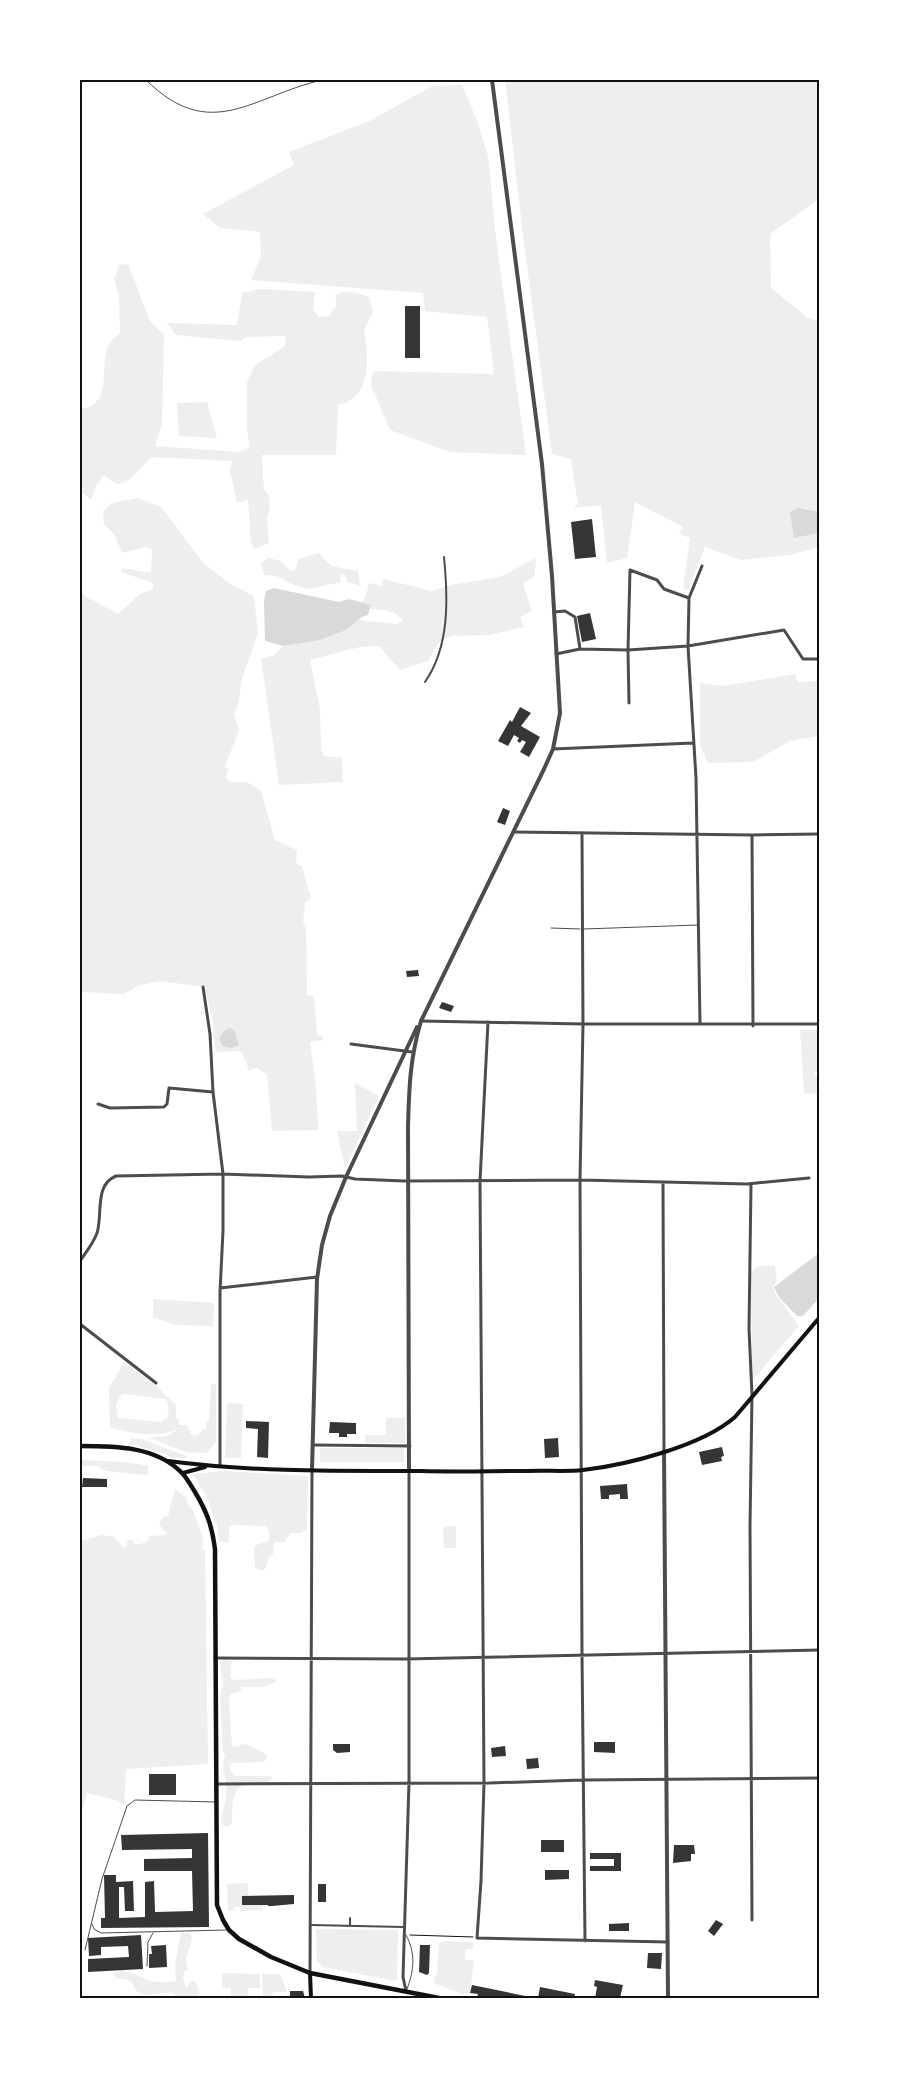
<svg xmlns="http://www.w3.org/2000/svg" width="899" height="2078" font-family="Helvetica,sans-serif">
<rect width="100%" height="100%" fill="#fff"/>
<path fill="#eee" fill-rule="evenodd" d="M505,80h314v119l-49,35 1,54 37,30 11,3v226l-29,8 -49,5 -36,-13 -17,43 -5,-1 7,-51 -11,-4 4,-7 -48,-25 -8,56 -20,5 -6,-58 -28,3 5,-4 -7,-45 -19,-5 -28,-211z
M462,85l16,38 10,33 8,82 30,217 -76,-3 -60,-22 -19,-45 2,-14 121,3 -7,-57 -62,-6 -2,-18 -172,-13 10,-23 -1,-25 -40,-4 -17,-14 91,-49 -5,-13 81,-31 62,-35z
M128,264l22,57 14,14 -2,89 -7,22 84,6 11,-5 -3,-16v-49l8,-17 30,-19 1,-10 -40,1 -5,4 -65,-6 -9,-12 70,2 5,-32 19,-4 54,3 -2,17 6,8 10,-1 8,-11 -2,-10c11,-6 24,-2 35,3l3,14 -9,17c5,27 8,70 -26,76l-2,50h-74l2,34 5,7 1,14 -3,6 2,27 -15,6 -3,-6 -3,-43 -11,3 -7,-32 2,-10 -78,-4c-13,4 -17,25 -38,27l-12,-9 -7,9 -6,16 -8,-7 -3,-21v-63c35,-4 18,-44 29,-65 2,-4 8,-8 11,-11l-1,-37 -5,-17 5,-14z
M207,402l10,36 -38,-2 -2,-33z
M138,498l24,10 41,55 29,22 22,11 4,37 -17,49 -2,20 -5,12 5,17 -14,35 4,4 -4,7 5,5h17l14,9 14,49 22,10 -1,9 1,5 5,2 9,33 -6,3 -2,22 3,1 1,70 7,1 3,39 5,1 1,4 -13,2 6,44 2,44 -46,1 -5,-57 -10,-6 -9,3 -1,-7 -6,-13 -23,1 -3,-2 -3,-35 -2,-4 -5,-24 -45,-6 -20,4 -16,9 -44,-2v-399l38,21 22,-20 13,-5v-6l-32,-11 1,-4 29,5 1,-23 -6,-3 -24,6 -8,-19 -10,-10 -1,-12 8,-9z
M319,553l12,13 27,5 2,15 -13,-4 -2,-8 -5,1 1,7 -32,7 -15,-4 -18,-9 -12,-1 -3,-12 7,-5 13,3 9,10 5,-1 4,-11z
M536,558l-1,18 -12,7 9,28 -12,6 4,10 -35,8 -38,1 -12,6 -11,19 -28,9 -21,-24 -19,1 -50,13 10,49 1,40 3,7 18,2 1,24 -64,3 -18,-126 13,-4 9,-9 37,-6 26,-10 12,-10 39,4 6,-4c-8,-10 -20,-10 -32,-11v-4l-9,-2 5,-11 2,-9 13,3 1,-7 49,12 19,-6 49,-8z
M795,674l3,8 21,-1v55l-29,5 -37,21 -45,1 -8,-18v-62l23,3z
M800,1030h19v40l-6,4 6,4v16l-15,-1z
M355,1083l24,13 -34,73 -8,-38h20z
M760,1266h15l2,16 -4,5 3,8 23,31 -47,55 -1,-109z
M153,1299l61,4 -1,23 -38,-1 -22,-8z
M124,1362l31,23 21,20v14h3v6h8l4,9 4,2 6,-3 1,-4h4v-8h3l2,-37h5v58l-9,11 -22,-1 -37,-15c10,0 24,0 28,-7l-14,4h-22l-30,-6 -1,-40zM124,1394l41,5c5,5 4,12 2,19l-6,4 -43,-4 -2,-13 4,-9z
M227,1403l16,1 -2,54h-16z
M386,1418h19v25h-40v-8h21z
M130,1438l11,1 46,17v2h-15l-9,-5 -34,-9z
M320,1448h84v14h-84z
M80,1460l45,2 24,4 -2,9 -41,-4 -10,-5h-16z
M224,1471l84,5 -1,53 -6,4h-11l-5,9h-11l-1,12 -4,3 -3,11 -4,3 -7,-3 -1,-20 4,-4 10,-3c2,-5 2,-11 -2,-15l-32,-1 -5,2v15h-10l-2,-19h-2l-7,-24 -15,-25z
M175,1489l12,9 1,7 5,5 10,28 -1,11 3,1 3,214 -82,5 -2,36 -4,-1 -1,-3 -32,-8 -7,25v-279l2,2 19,-6 13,2 11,12 3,-9h5l3,5 11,-3 3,-6 16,-1 1,-3 -5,-3 -3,-7 5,-5 4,-1z
M456,1526v22h-12l-1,-21z
M225,1659l7,2 -2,17 5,2 40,-2 1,3c-10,8 -23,6 -35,6v4l-10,3 -2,5 3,47 6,1 4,-3 7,1 18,10 -1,5 -4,2 -29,1 -3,2v5l4,6h36l2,2 -2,3c-9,3 -19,1 -28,5 -12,6 -9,26 -10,37l-4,4 -5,-2 -2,-5c2,-11 7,-25 5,-36 -1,-10 -5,-18 -1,-28l-2,-4 -3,-57 3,-10 -3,-23z
M248,1883v13h-6v9h21v5l-23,1v-4h-6v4h-6l-1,-27z
M316,1929l82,1 -1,51 -74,-14 -6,-6z
M181,1933h9l2,5 -6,21 2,10 -4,3 -1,5 3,11 6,-8 4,3 4,9 -2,6c-6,0 -15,2 -20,-1 -4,-1 -2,-3 -6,-4 -11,-2 -22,5 -32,0 -12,-6 1,-13 -24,-15l-3,-5c11,-5 20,1 30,5 9,5 23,5 33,3l-1,-16z
M444,1941l29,1v7h-8v11h9l-4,33 -9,1 -27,-11 1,-8h2l2,-32z
M222,1973l38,1v14h-12v10h-17v-10h-9z
M262,1974h18l7,18h-14l-1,6h-9z"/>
<path fill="#d9d9d9" d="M798,508l21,4v21l-25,5 -4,-26z
M274,588l65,14 10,-3 22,6 -3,10 -6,2 -16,13 -26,10 -37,6 -18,-5 -1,-41 2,-9z
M229,1028l5,2 5,15 -8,3 -9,-2 -3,-8 5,-7z
M819,1253v45l-16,18h-6l-18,-19 -5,-10z"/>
<path fill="#353535" d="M405,306h15v52h-15z
M592,519l4,38 -21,2 -4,-37z
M590,613l6,26 -14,3 -5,-26z
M520,707l11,6 -10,13 19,11 -11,20 -9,-5 6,-10 -4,-2 -2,3 -3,-2 2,-3 -5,-3 -6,11 -10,-5 12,-21 2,2z
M503,808l7,3 -5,14 -8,-3z
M418,970l1,6 -12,1 -1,-6z
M442,1002l12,4 -3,6 -12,-4z
M246,1421l23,1 -1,36 -11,-1 1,-28 -12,-1z
M330,1422l26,1v11h-9v3h-8v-4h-10z
M558,1438l1,19 -14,1 -1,-19z
M722,1447l2,9 -3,1 1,4 -20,4 -3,-13z
M83,1478l24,1v8h-25z
M627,1484l1,15h-8v-5l-11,1v4h-8l-1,-13z
M594,1742h21v11l-21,-1z
M333,1744h17v8l-13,1 -4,-3z
M505,1746l1,10 -14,1 -1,-9z
M538,1758l1,10 -12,1 -1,-10z
M149,1774h27v21h-27z
M208,1833l1,94 -108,1v-10h4l-1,-43h12v7l17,-1 1,30h-9l-1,-24h-5v31l26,-1v-35l9,-1 1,31 38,-1 -1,-40h-48v-12l48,-1v-9l-70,1 -1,-15z
M541,1840h23v12h-23z
M674,1845h20l1,9h-4v7l-18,2z
M590,1853h31v18h-31v-5h24v-7h-24z
M545,1870h24v9l-24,1z
M318,1884h8v18h-8z
M294,1895v9l-22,2h-4v-1h-26v-9z
M716,1920l7,4 -9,12 -6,-5z
M629,1923v8h-20v-7z
M141,1935l2,34 -55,3v-13l41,-2 -1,-11 -27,1v8l-12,1 -1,-18z
M166,1945l1,22 -18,1v-14h3l-1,-8z
M420,1945h10l-1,28 -2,2 -8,-3z
M648,1953h14l-1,16 -14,-1z
M595,1980l28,5 -3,13h-25l2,-11 -3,-1z
M472,1985l58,12v1l-53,-1 1,-3 -8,-1z
M540,1987l35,7 -1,4h-36z
M290,1991h13l2,7h-15z"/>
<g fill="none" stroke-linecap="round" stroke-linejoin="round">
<path stroke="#111" stroke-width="1" d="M410,1935l63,2"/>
<path stroke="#4c4c4c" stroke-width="1" d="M146,80c65,64 106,16 176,0
M551,928l29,1
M584,929l114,-4
M92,1924l2,5 7,4 125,-3
M406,1935c10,18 8,36 1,54
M85,1950l17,-71 25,-73 8,-6 81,2
M147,1966l1,-24 5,-9"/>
<path stroke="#4c4c4c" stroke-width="2" d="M425,682c25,-36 23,-84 19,-125
M350,1918v8
M311,1925l92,2"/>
<path stroke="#4c4c4c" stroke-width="3" d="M554,612l11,-1 10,6 5,32
M556,654l24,-5 48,1 60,-4 96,-16 19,29h16
M629,703l-1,-53 2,-80 27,10 7,9 25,9
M553,749l140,-6
M514,832l238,3 67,-1
M582,834l1,190 -3,156 2,474 3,287
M752,835l1,191
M203,987l7,47 3,58 10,82v57l-3,61v174
M421,1021l162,3h236
M488,1022l-8,159 4,602 -3,98 -4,57 191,4
M700,1024l-4,-246 -8,-132 1,-48 13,-32
M351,1044l61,8
M98,1104l12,4 54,-1 3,-3 2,-16 44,4
M663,1183l1,268
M751,1184l-2,145 3,66 -2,131 2,394
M80,1261c6,-9 13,-17 17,-28 6,-19 -3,-48 19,-57l107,-2 86,3 33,-1 13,3 49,2 176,-1 167,4 62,-6
M220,1288l97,-11
M80,1324l76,59
M314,1445l96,1
M215,1658l190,1 414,-9
M216,1784l273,-1 94,-3 236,-2
M310,1973l2,-503
M406,1991l-3,-14 6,-195v-311"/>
<path stroke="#4c4c4c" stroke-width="4" d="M664,1451l4,547
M312,1470l5,-191 5,-34 8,-29 16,-39 71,-150
M409,1471l-1,-344c1,-39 2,-69 13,-106l123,-252 9,-20 7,-36 -8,-137 -10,-112 -50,-384"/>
<path stroke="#111" stroke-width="4" d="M168,1461c84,11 169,10 253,10 35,1 70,0 106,0 18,-1 38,1 56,-1 44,-5 119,-24 152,-53l84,-99
M183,1473l22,-6
M310,1973l1,25"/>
<path stroke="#111" stroke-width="4.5" d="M80,1446c34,0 76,0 102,27 5,5 9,13 13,19 12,20 17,34 20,57l2,356 6,15 6,10 10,9 32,18 39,16 129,25"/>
</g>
<rect width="899" height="2078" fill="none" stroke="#ffffff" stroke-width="162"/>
<rect x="81" y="81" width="737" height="1916" fill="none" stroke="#111" stroke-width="2"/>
</svg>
